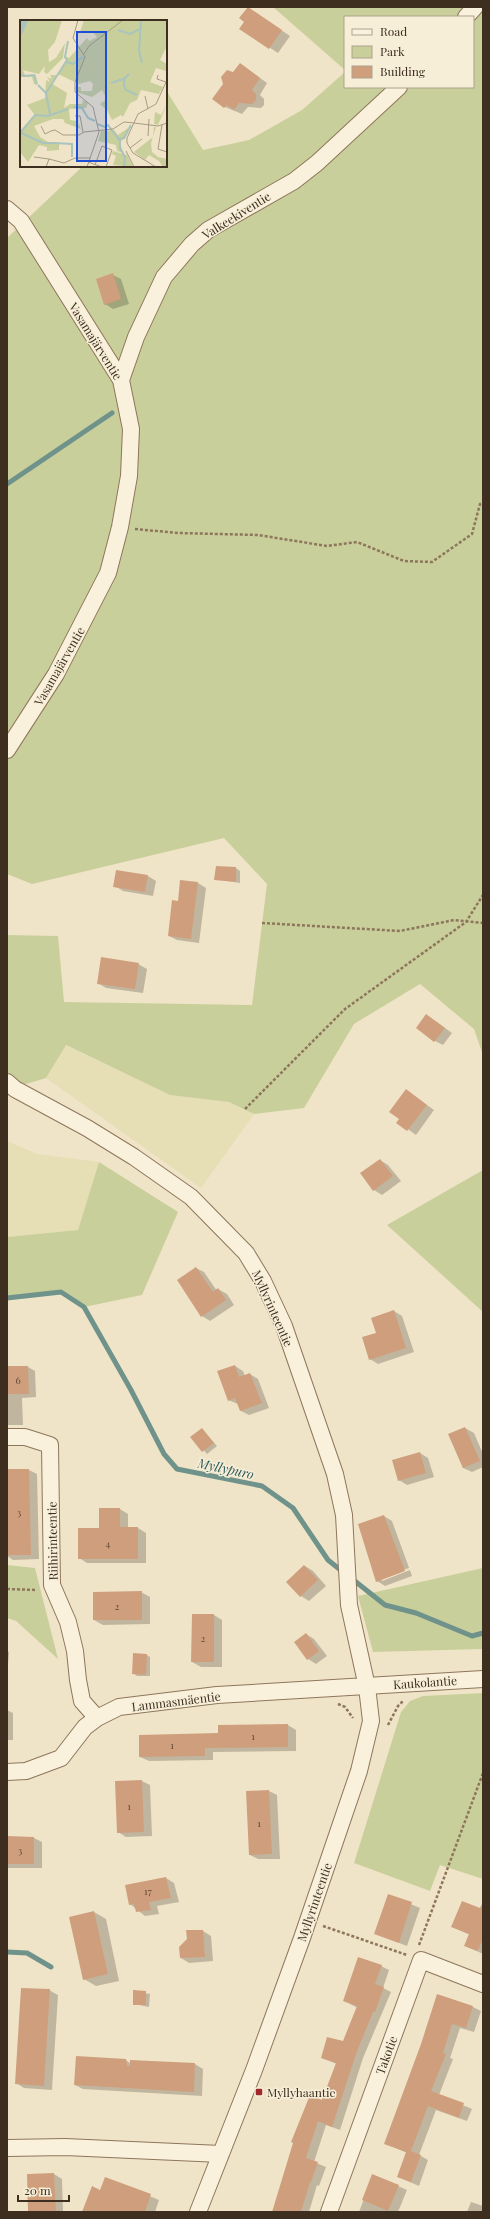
<svg xmlns="http://www.w3.org/2000/svg" width="490" height="2219" font-family="'Playfair Display',serif">
<rect width="100%" height="100%" fill="#f0e4c8"/>
<path fill="#e6deb5" d="M65,1045l105,50 59,7 25,12 -53,74 -155,-110z
M7,1141l30,13 62,8 -21,68 -71,7z"/>
<path fill="#c9cf9b" d="M273,7h210v1048l-9,-26 -54,-45 -66,40 -50,84 -50,6 -25,-12 -59,-7 -104,-50 -20,33 -23,7 -16,-13v-137l51,1 6,66 188,3 15,-121 -43,-46 -192,46 -25,-10v-636l76,-72h83v-72l2,-1 35,57 46,-10 53,-30 43,-38v15h128v-70h-128v53z
M99,1162l79,50 -36,83 -58,12 -24,-15 -53,6v-61l71,-7z
M483,1170v142l-96,-87z
M7,1565l28,3 23,91 -42,-38 -9,-3z
M483,1568v81l-110,3 -15,-56z
M483,1693v186l-43,-14 -10,26 -76,-28 47,-151 9,-11 13,-5z"/>
<path fill="#0003" fill-rule="evenodd" d="M256,13l34,23 -12,17 -37,-24z
M241,64l26,19 -7,12 4,4v6l-3,3 -13,-1 -6,7 -17,-7 -1,-23z
M113,275l8,4 8,25 -16,5 -8,-5z
M217,867l19,1 4,3v12l-24,-4z
M117,871l31,5 8,5 -3,15 -30,-5 -8,-5z
M198,883l8,5 -7,55 -22,-3 -8,-4 10,-34z
M138,964l9,5 -4,24 -37,-5 -8,-5z
M434,1020l18,13 -9,12 -8,-4z
M406,1090l28,20 -18,25 -18,-13 2,-3z
M380,1160l8,5 13,16 -19,14 -8,-5z
M196,1268l8,4 13,19 1,-2 9,5 7,11 -24,16 -8,-5z
M394,1311l8,5 12,36 -36,12 -8,-5 7,-25z
M235,1366l8,5 2,5 5,-2 8,5 11,29 -20,7 -8,-4 -3,-7 -10,-4z
M7,1367h21l7,4 1,26 -14,1 1,27h-16z
M465,1428l9,5 9,21v13l-11,5 -9,-4 -14,-33z
M202,1429l15,17 -10,8 -16,-17z
M420,1453l8,5 6,19 -27,8 -8,-5z
M7,1470h22l8,4 2,85 -26,1 -6,-4z
M120,1509l8,5v14h10l8,5v30h-59l-8,-5 21,-29z
M384,1516l8,5 20,55 -27,10 -8,-5zM409,1568l1,2 -28,11v-3z
M305,1566l8,5 13,15 -17,15 -8,-5 -13,-14z
M141,1592l9,5v27l-47,1 -9,-5z
M193,1615h21l8,5v47h-21l-9,-5z
M306,1634l8,5 13,17 -11,8 -8,-5z
M7,1651l2,1 -2,26z
M147,1655l3,2v19h-13l-4,-3z
M7,1710l6,3v27h-6z
M288,1725l8,5v21l-83,1v8l-64,1 -9,-4 79,-23z
M142,1781l8,4 2,51 -26,1 -8,-5z
M269,1791l8,4 3,64h-22l-8,-4 -3,-63z
M7,1837l27,1 8,4v26h-35z
M166,1878l8,5 5,19 -22,4 2,8 -14,2 -15,-12z
M389,1895l31,13 -13,38 -31,-12z
M483,1911v43l-17,-8 4,-11 -17,-8z
M94,1912l12,7 13,62 -23,5 -12,-7z
M203,1931l8,5 2,25 -24,2 -8,-5z
M381,1966l8,4 -6,18 8,4 -28,66 -23,72 -14,-5 -12,37 12,5 -7,19 -2,-1 -8,27h-36l64,-148 -15,-6 21,-15 15,-35 -14,-7z
M49,1990l9,5 -6,95 -28,-2 -8,-5z
M134,1991l16,3 -1,13 -15,-3z
M438,1996l35,11 8,4 -7,21 -14,-4 -10,30 3,1 -14,36 33,14 -5,12 -31,-11 -17,45 9,5 -9,26 -21,-9 9,-24 -22,-10 37,-98z
M126,2060l5,4v-3l64,3 8,5 -1,27 -119,-7 -8,-4z
M54,2174l8,5 1,33h-34z
M373,2175l34,15 -9,22h-39z
M106,2178l53,22 -4,12h-72l18,-21z
M471,2202l12,4v6h-16z"/>
<g fill="none" stroke-linecap="round" stroke-linejoin="round">
<path stroke="#6f938a" stroke-width="5" d="M7,484l105,-71
M7,1298l54,-6 23,15 47,83 33,64 13,15 85,17 31,22 35,52 15,12
M351,1578l34,27 31,8 56,23 11,-3
M7,1952l20,1 24,14"/>
</g>
<path fill="#cf9f7d" d="M248,7l34,23 -13,19 -30,-20 5,-7 -5,-4z
M240,63l20,15 -8,12 4,4v6l-4,4 -13,-1 -5,7 -7,-5 -3,3 -12,-9 11,-15 -2,-7 6,-7 6,2z
M113,273l8,26 -17,6 -8,-26z
M216,866l20,1v15l-22,-2z
M116,870l32,5 -3,17 -32,-5z
M180,880l18,2 -7,57 -23,-3 4,-36 6,1z
M101,957l38,6 -4,26 -38,-5z
M426,1014l19,14 -11,14 -18,-14z
M406,1089l21,16 -20,26 -11,-8 3,-4 -10,-7z
M380,1159l13,17 -20,15 -13,-18z
M196,1267l17,25 5,-4 8,12 -25,17 -24,-37z
M394,1310l12,38 -37,12 -7,-23 14,-4 -5,-15z
M235,1365l4,12 11,-4 12,30 -22,8 -5,-13 -7,3 -11,-30z
M7,1366h21l1,28h-22z
M465,1427l15,34 -17,7 -15,-34z
M202,1428l12,15 -12,9 -12,-15z
M420,1452l6,21 -28,8 -6,-21z
M7,1469h22l2,86h-24z
M99,1508h21v19h18v32h-60v-31h21z
M384,1515l21,56 -29,11 -18,-58z
M304,1565l14,15 -18,17 -14,-15z
M142,1591v29h-49v-28z
M192,1614h22v48h-23z
M306,1633l13,18 -12,9 -13,-18z
M133,1653l14,1 -1,21 -14,-1z
M288,1724v23l-83,1v8l-66,1v-22l79,-2v-8z
M142,1780l2,52 -27,1 -2,-52z
M269,1790l3,64 -23,1 -3,-64z
M7,1836l27,1v27h-27z
M166,1877l5,21 -22,4 2,8 -15,2 -2,-8 -5,1 -4,-20z
M388,1894l24,8 -13,41 -25,-9z
M462,1901l18,7 3,-6v38l-6,11 -13,-5 5,-12 -18,-7z
M94,1911l14,63 -25,6 -14,-63z
M186,1930h17l2,27 -25,1 -1,-11 8,-8z
M358,1957l24,8 -7,19 9,3 -9,25h-2l-17,42 -24,73 -14,-6 -12,37 12,4 -7,20h-1l-9,30h-29l21,-69 -2,-1 19,-47 12,5 14,-37 -15,-5 6,-21 16,4 14,-35 -14,-5z
M21,1988l29,1 -6,97 -29,-2z
M133,1990l13,1v14h-13z
M437,1994l36,12 -7,22 -14,-4 -9,29 3,1 -15,37 33,12 -5,15 -31,-12 -17,45 10,4 -10,27 -14,-5 9,-25 -22,-8 37,-100z
M76,2056l50,3 1,7h3v-6l65,3 -1,29 -120,-7z
M54,2173l2,39h-28l-1,-38z
M372,2174l27,11 -11,26 -26,-11z
M105,2177l46,17 -6,18h-63l10,-26 8,4z"/>
<g fill="none" stroke-linecap="round" stroke-linejoin="round">
<defs>
<path id="minor" d="M466,17l9,-10
M7,209l14,12 100,159 10,49 -2,47 -9,51 -12,46 -52,101 -49,76
M121,380l15,-43 28,-60 28,-33 16,-14 86,-49 23,-18 82,-76
M7,1082l8,7 72,39 47,29 57,40 55,56 17,28 21,45 51,148 9,41 5,90 18,82 4,34 -12,50 -57,167 -48,132 -56,142
M7,1437h18l25,8 2,140 16,37 7,29 3,29 4,21 15,17
M7,1772l19,-1 35,-13 24,-31 12,-9 22,-11 98,-12 266,-16
M7,2148l58,-1 156,7
M329,2212l92,-252 62,24"/>
</defs>
<use href="#minor" stroke="#8d765c" stroke-width="18"/>
<path stroke="#8d765c" stroke-width="2.5" stroke-dasharray="3 2" stroke-linecap="butt" d="M135,529l43,4 80,2 69,11 30,-4 47,19 28,1 40,-28 8,-30 3,-2
M262,923l138,8 54,-11 29,3
M245,1109l100,-100 121,-87 17,-27
M7,1589l30,1
M338,1704l7,3 8,11
M388,1725l10,-19 5,-5
M323,1926l84,29
M419,1945l64,-172"/>
<use href="#minor" stroke="#faf1dc" stroke-width="16"/>
</g>
<rect fill="#9e2a2b" stroke="#f7eed8" stroke-width="1.5" x="255" y="2088" width="8" height="8" rx="2"/>
<g text-anchor="middle" dominant-baseline="central" stroke-width="3" stroke-linejoin="round" paint-order="stroke">
<g font-size="10" fill="#624a37">
<text x="18" y="1380">6</text>
<text x="19" y="1512">3</text>
<text x="108" y="1543">4</text>
<text x="117" y="1606">2</text>
<text x="203" y="1638">2</text>
<text x="253" y="1736">1</text>
<text x="172" y="1745">1</text>
<text x="129" y="1806">1</text>
<text x="259" y="1823">1</text>
<text x="20" y="1850">3</text>
<text x="148" y="1891">17</text>
</g>
<g font-size="12" fill="#3d2e20" stroke="#f7eed8">
<text transform="translate(236 215) rotate(-32)">Valkeekiventie</text>
<text transform="translate(96 341) rotate(58)">Vasamajärventie</text>
<text transform="translate(59 666) rotate(-60)">Vasamajärventie</text>
<text transform="translate(273 1308) rotate(66)">Myllyrinteentie</text>
<text transform="translate(52 1541) rotate(-91)">Riihirinteentie</text>
<text transform="translate(425 1682) rotate(-4)">Kaukolantie</text>
<text transform="translate(176 1701) rotate(-7)">Lammasmäentie</text>
<text transform="translate(314 1902) rotate(-71)">Myllyrinteentie</text>
<text transform="translate(386 2055) rotate(-70)">Takotie</text>
</g>
<g font-size="12" fill="#3d2e20" stroke="#f7eed8" text-anchor="start">
<text x="267" y="2092">Myllyhaantie</text>
</g>
<g font-size="13" font-style="italic" fill="#2f5d5a" stroke="#f7eed8">
<text transform="translate(226 1468) rotate(12)">Myllypuro</text>
</g>
</g>
<g transform="translate(20 20)">
<rect width="147" height="147" fill="#f0e4c8"/>
<path d="M9,0h33l-7,22 -7,8 1,12 7,-4 9,-15 -2,15 -16,16 -3,-2 1,-6 -6,8 -16,-4 2,5h11l1,10 -3,-1 -2,-7h-12v-38zM64,0h83v26l-7,14 7,4v5l-1,2 -10,-3 -6,14 13,5 -4,7 -18,-4 -4,10 -7,3 -7,14 -2,-2 -9,5 -5,-10 -7,-6 7,-5 -5,-9 -10,7 -16,-5 -1,-5h6v4h11l1,-7 -3,-3 -11,3 -21,-10 9,-14 -2,-4 4,2 18,-20 2,3 8,-4 -5,-6 -12,1zM30,55h7l-6,8 16,10 -3,15 6,-4h12l1,-4 5,3 -2,5 -17,1 1,11 7,1 4,8 -16,-6 -2,-4h-10l-19,7 6,11 8,5 11,1v7l-12,1v-4l-8,-2 -11,17 -8,-10v-19l15,-18 -8,-10 18,-7 1,-18 4,2 -3,-5 5,2zM147,84l-9,21 -4,-1 1,-12 6,3zM111,106l-6,12 -5,4 3,11 -6,-2 -1,-6 -18,-4 3,-10 13,-1 4,5zM134,107h2l-5,16 1,9 6,5 9,2v8h-4l-4,-6 -10,-6 -4,5 -11,-8 19,-15zM93,131l14,4 6,12 -20,-2 3,-9 -4,-2z" fill="#c9cf9b"/>
<path d="M0,0h9l-9,19z" fill="#a9c4bc"/>
<path fill="none" stroke="#a9c4bc" stroke-width="2" d="M121,0l-2,31 3,12M98,10l12,4 10,-5M47,42l6,2 10,-7M0,54l4,2 10,-1 3,9M109,54l-5,5v7l2,4 11,5M91,63l12,-4M18,65l8,8 4,21M26,73l21,-33 -2,-3 3,-16M53,87l9,1 6,10 7,3M77,104l8,3 3,-2 12,16v7l5,9 -1,10M0,113l15,-18 13,1 20,-7M1,113l22,10h11M98,119l6,-1 7,-13M34,123l18,1v13"/>
<path fill="none" stroke="#a89b85" stroke-width="1" d="M58,0l-5,18 12,19 -10,25v10l18,15 6,25 -12,35M64,34l5,-8 34,-26M138,55l-1,4 9,3M125,76l3,13M55,96h5l3,16M114,103l24,3 9,-3M142,105l-4,24 9,3M21,106l4,8 6,-3M31,111l4,-1 8,5h16l5,-3 29,-3 11,-7 10,1M128,116l1,-17M110,128l12,-9M106,131l8,16M14,137l15,2M68,142l14,5M75,145l7,-19 10,4 -6,17M26,147l3,-8 15,4 11,-5h15M136,147l-23,-14 -6,-10v-5l11,-24 18,-10 11,-24"/>
<path fill="#1d4ed8" fill-opacity="0.15" stroke="#1d4ed8" stroke-width="2" d="M57,12h29v129h-29z"/>
<rect width="147" height="147" fill="none" stroke="#3d2e20" stroke-width="2"/>
</g>
<rect width="490" height="2219" fill="none" stroke="#3d2e20" stroke-width="16"/>
<rect x="344" y="16" width="130" height="72" fill="#f7eed8" stroke="#ada18e"/>
<rect x="352" y="29" width="20" height="6" fill="#faf1dc" stroke="#ada18e"/>
<text x="380" y="36" font-size="12" fill="#3d2e20">Road</text>
<rect x="352" y="46" width="20" height="12" fill="#c9cf9b" stroke="#ada18e"/>
<text x="380" y="56" font-size="12" fill="#3d2e20">Park</text>
<rect x="352" y="66" width="20" height="12" fill="#cf9f7d" stroke="#ada18e"/>
<text x="380" y="76" font-size="12" fill="#3d2e20">Building</text>
<path d="M18 2195v6h51v-6" fill="none" stroke="#3d2e20" stroke-width="2"/>
<text x="24" y="2195" font-size="12" fill="#3d2e20" stroke="#f7eed8" stroke-width="3" paint-order="stroke">20 m</text>
</svg>
